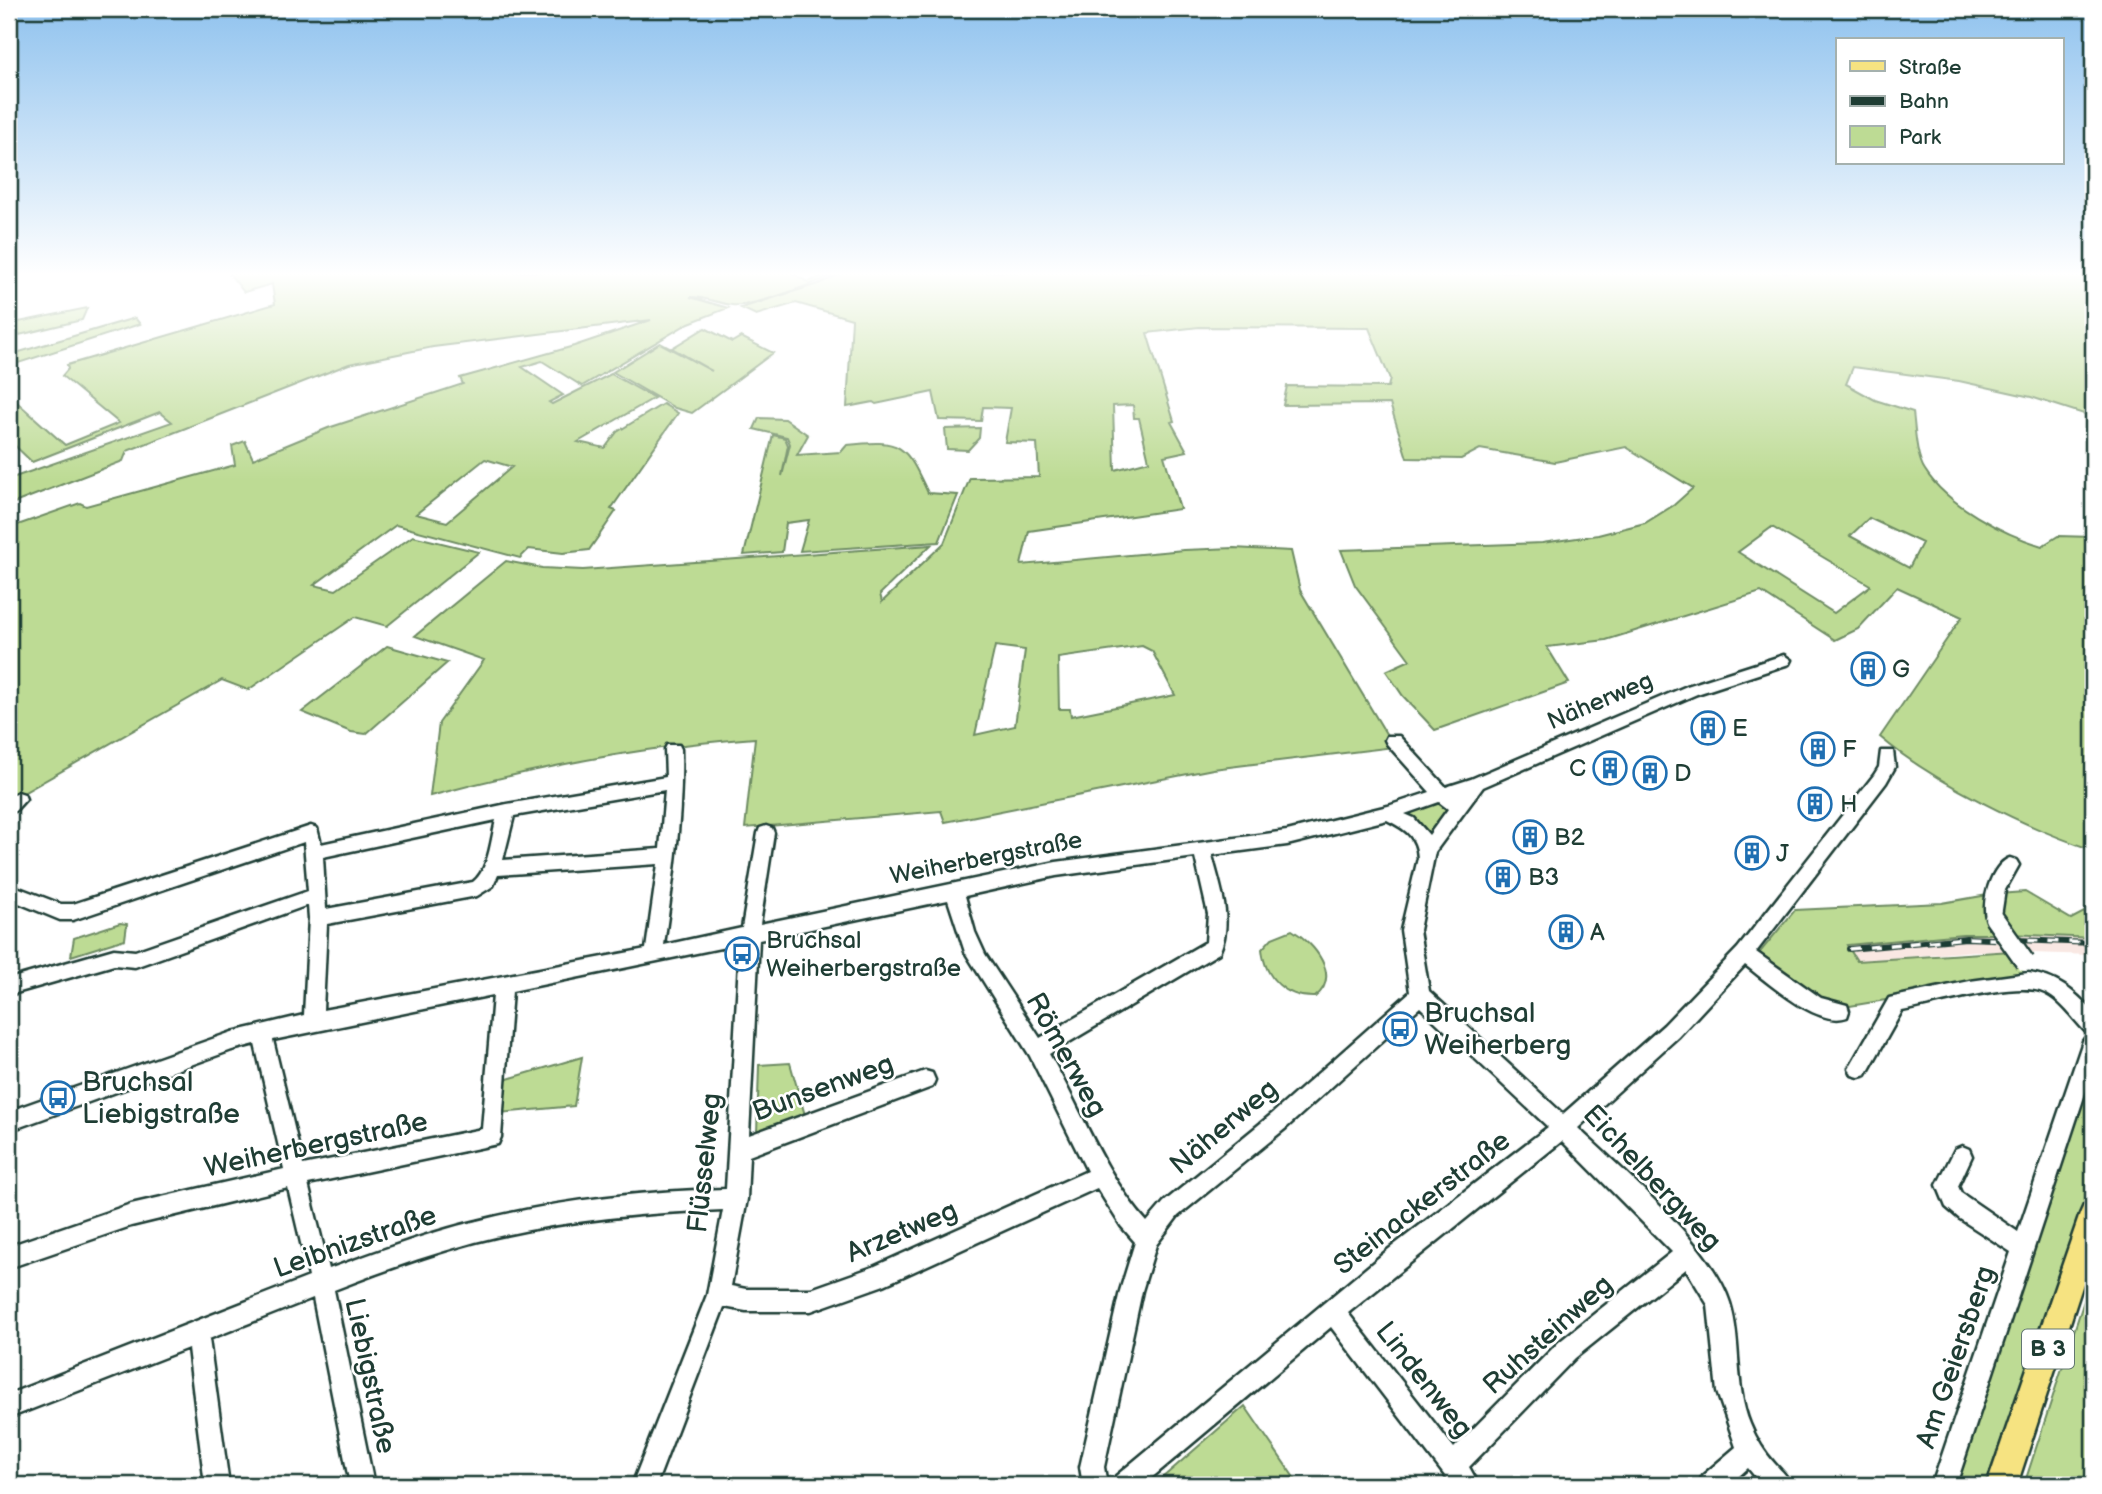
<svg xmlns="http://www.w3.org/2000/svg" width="2102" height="1494" font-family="'Balsamiq Sans',sans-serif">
<rect width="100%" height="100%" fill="#fff"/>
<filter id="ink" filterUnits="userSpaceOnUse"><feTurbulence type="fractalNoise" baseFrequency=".0143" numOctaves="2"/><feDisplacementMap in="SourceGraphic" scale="14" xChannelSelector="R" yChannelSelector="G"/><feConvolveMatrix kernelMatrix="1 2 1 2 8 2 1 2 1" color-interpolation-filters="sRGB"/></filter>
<g filter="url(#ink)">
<path fill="#f9e8e3" d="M1963,934l130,4v17l-119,-4 -118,10 -10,-17z"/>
<path fill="#bddb94" stroke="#6e8c64" stroke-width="2" fill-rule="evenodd" d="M228,272h562l18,10 25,-10h8c-20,8 -89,37 -109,33 -15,-2 -26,-8 -42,-8l38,11 -39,15 -107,63 -40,-25 -20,6 41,28 -14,7 3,2 59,-30 43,24 -76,44 27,6 12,-16 46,-28 15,9 -67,96 5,2 -27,39 -26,3 -34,-4 -9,9 -124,-33 -82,60 22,5 77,-54 66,16 -92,74 -32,-9 -107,73 -26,-10 -213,121v-273l71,-25 6,3 149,-41 -3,-19 13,-5 8,18 75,-31 135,-44 -3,-6 114,-32 77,-26 -218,27 -84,17 -222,87 -4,10 -114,44v-26l163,-57 -12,-10 -128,50 -23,-22v-45l56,50 54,-22 -57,-47 6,-7 -1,-4 208,-61 -3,-20 -28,8zM485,459l27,8 -65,55 -31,-8z
M846,272h1247v145l-62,-20 -72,-16 -106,-14 -7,17 29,16 38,12c2,16 3,45 12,58 22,35 78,64 117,76l16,-10 35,1v313c-66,-22 -160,-68 -213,-113l82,-120 -65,-30 -39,42 -23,11 -74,-48 -155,48 -59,7 22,36 -134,47 -32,-34 -17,-25 24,-11 -55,-75 -14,-35 201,-7 56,-8 47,-12 29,-18 19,-17 -67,-41 -71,15 -75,-13 -19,10 -54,-1 -17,-54 -107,1 4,-19 101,1 2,-8 -21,-51 -170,-1 -52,6 27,88 -3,1 16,29 -23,5 16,53 -151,22 -8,34 163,-15 50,-2 57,3 9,39 94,157 -181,22 -268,53 -4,-11 -196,17 10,-90c-109,8 -219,29 -325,58l9,-73 45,-63 -69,-24 91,-75 36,7 41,2 348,-25 -51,49 2,8 62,-59 26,-65 69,-1 -2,-34 -32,-1 6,-34 -28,-1 -2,14 -42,-1 -6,-28 -57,12 -3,-2 -26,5 5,-88 -56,-16 -40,12 -15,-7 77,-24zM1133,405l1,13h5l10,43 -34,9 -2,-64zM1869,518l53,25 -13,25 -59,-32zM1772,527l98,58v1l-36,27 -96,-61zM995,646l30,4 -10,76 -40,9zM1142,646l10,5 23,44 -104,21 -1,-7h-11l-1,-51z
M87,308l-5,12 -67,16 -6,7v-19z
M135,318l5,6 -131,42v-11z
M705,328l27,14 9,-5 32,16 -81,60 -17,-5 -62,-36 47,-29 52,28 -40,-23z
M759,418l26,1 23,16 -11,20 44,-3 6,-7c55,-6 58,-1 81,48l30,2 -19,47 -139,9 9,-31 -23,3 -4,29 -38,3 29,-120 12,3 3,7 -6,31 8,-32 -3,-7 -33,-8z
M980,428l-1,10 -11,12 -21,-1 -2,-20z
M387,646l60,17 -81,71 -15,-2 -49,-20z
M1445,797l13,15 -30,37 -40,-36z
M2025,892l46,27 13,-7 9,4v22l-84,-4 -10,-16 -1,-24z
M1988,895l13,39h-38l-116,11 10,16 155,-10 17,25 -191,32 -12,-2 -70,-49 39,-47 147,-7z
M120,923l7,1 -2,15 -54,17 3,-18z
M1292,930c22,13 50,46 23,67 -29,1 -50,-18 -53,-48l10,-11z
M2093,1052v134l-108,299h-30z
M582,1057l-8,49 -75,7 5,-33z
M790,1063l17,59 -50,12 2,-69z
M2093,1273v212h-69z
M1245,1406l54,79h-145z"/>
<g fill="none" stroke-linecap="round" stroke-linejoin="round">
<defs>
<path id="minor" d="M1784,655l7,5 -2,4 -92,30 -214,93 -48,65 -16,78 10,61 134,123 101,-89 74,-77 136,-173 5,-8 2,-16h12l2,16 -9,16 -130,169 65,46 26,7 2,6 -2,6c-29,11 -79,-35 -102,-52l-67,72 -100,91c44,42 135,119 152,175 12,40 4,82 20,121 6,15 15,29 25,40 7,8 13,12 16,21h-29l-14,-17 -19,17h-30l3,-9 34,-29 -19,-55 -9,-87 -22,-36 -111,89 -106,109 10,18h-27l-121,-158 -188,158h-30l3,-9 273,-227 159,-122 -128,-120 -134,121 -108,88 -22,29 -14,46 -38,176 3,18h-24l-3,-18 40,-176 15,-49 -14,-16 -24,-38 -213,97 -73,26h-65l-22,-4 -68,178h-24l75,-190 16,-85c-83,3 -167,11 -248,32 -48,13 -95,30 -141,48l40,195h-24l-37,-187 -104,41 20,146h-24l-17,-137 -179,70v-24l300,-117 -21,-89 -157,38 -122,42v-22l122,-42 153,-35 -29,-125 -23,6 -223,81v-20l223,-79 72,-17 5,-97 -1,-13 -173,62 -21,-2 -105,30v-16l105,-30 21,2 173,-60 -4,-49 -231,78h-13l-51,-21v-15l52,20h12l238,-78 6,2 4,16 186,-40 159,-27 -1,-28 2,-4h12l2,4c2,66 -8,131 -17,196l78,-17 16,-95 2,-5 6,-2 6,2 2,5 -14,91 296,-62 231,-31 101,-25 42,-14 -43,-48 -2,-4 2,-4h12l47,51 25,-8 216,-93zM665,790l-5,59 -157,11 11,-44zM1439,802l9,7 -19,26 -15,-17 -9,-4zM496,820c-5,20 -7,50 -23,62l-147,27 -3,-52zM1387,820c18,9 30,16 31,38l-17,72 9,62 -138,122 -108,88 -17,20c-44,-49 -65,-112 -98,-168l170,-101c15,-32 1,-66 -7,-98l75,-10zM1195,857l13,57 -2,28 -166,96 -55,-84 -10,-22 -10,-36 91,-20zM658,864l-12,85 -323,61 4,-86 150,-28 16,-10 5,-11zM948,900l17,52 65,104 57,115 -214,96 -62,22h-65l-15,-3 16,-87 2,-43 183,-69 3,-7 -3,-7 -7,-2 -176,64 10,-195zM740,944l-14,245c-84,2 -168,11 -249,32 -51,12 -100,31 -148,48l-21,-85 190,-40 3,-7 11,-146zM493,995l-11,134 -179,36 -30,-125zM1562,1141l110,111 -113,90 -105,106 -106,-135z
M18,792l6,2 2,5 -11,12 -6,1v-15z
M2010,858l6,2 3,5 -14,25 -5,33 -6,3 -6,-3c-9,-17 3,-59 22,-65z
M2028,973c28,3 48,19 65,39v57l-137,416h-24l79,-233 -51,-33 -14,-12 -9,-22 18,-36 7,-3 7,3 3,7 -14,30 3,7 57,39 65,-191 5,-7c-15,-14 -27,-36 -48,-43 -29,-9 -106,14 -138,20l-36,64 -7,2 -7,-2 -3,-7 40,-70 81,-17z"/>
<path id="major" d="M2093,1201v52l-76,232h-30l93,-271 4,-9z"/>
</defs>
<use href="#minor" stroke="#1f3d34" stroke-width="5"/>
<use href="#major" stroke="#1f3d34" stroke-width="5"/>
<use href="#minor" fill="#fff" fill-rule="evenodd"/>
<use href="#major" fill="#f6e381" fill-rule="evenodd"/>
<defs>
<path id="rail" d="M1849,949l117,-11 127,5"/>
</defs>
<use href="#rail" stroke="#1f3d34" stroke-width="6"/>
<use href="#rail" stroke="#fff" stroke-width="3.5" stroke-dasharray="10" stroke-linecap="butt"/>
<defs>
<path id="minor-bridge" d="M1994,918l31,44"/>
</defs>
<use href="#minor-bridge" stroke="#1f3d34" stroke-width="23" stroke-linecap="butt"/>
<use href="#minor-bridge" stroke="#fff" stroke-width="18"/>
</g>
</g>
<linearGradient id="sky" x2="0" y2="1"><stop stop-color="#8fc2ee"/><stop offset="0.57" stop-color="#fff"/><stop offset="1" stop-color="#fff" stop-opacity="0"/></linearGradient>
<rect width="2102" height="481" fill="url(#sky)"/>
<defs>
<symbol id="building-ring" viewBox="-11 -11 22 22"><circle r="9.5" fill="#fff" stroke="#1f6fb2" stroke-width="1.5"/><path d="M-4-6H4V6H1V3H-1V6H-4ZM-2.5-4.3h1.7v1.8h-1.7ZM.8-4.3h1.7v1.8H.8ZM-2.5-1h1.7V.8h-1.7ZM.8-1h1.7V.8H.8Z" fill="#1f6fb2"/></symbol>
<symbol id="bus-ring" viewBox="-11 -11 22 22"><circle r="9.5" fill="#fff" stroke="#1f6fb2" stroke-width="1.5"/><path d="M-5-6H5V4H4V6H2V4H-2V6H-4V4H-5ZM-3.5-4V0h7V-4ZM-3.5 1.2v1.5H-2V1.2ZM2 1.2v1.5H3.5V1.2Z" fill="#1f6fb2"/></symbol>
</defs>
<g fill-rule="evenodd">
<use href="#building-ring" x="1849" y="650" width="38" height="38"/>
<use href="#building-ring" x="1689" y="709" width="38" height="38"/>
<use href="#building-ring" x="1799" y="730" width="38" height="38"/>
<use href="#building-ring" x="1591" y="749" width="38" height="38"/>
<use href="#building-ring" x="1631" y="754" width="38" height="38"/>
<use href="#building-ring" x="1796" y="785" width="38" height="38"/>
<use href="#building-ring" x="1511" y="818" width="38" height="38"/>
<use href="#building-ring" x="1733" y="834" width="38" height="38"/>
<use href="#building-ring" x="1484" y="858" width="38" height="38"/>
<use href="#building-ring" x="1547" y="913" width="38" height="38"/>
<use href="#bus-ring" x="723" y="935" width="38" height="38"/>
<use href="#bus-ring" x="1381" y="1010" width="38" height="38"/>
<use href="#bus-ring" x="39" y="1079" width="38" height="38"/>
</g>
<g text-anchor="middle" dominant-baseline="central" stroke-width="5" stroke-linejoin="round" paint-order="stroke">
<rect fill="#fff" stroke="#627771" stroke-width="2" x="2022" y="1329.5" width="52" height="39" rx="5"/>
<g font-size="23" font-weight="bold" fill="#1f3d34">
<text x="2048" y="1349">B 3</text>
</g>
<g font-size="24" fill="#1f3d34" stroke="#fff" text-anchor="start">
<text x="1892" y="669">G</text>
<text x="1732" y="728">E</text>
<text x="1842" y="749">F</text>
<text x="1586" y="768" text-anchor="end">C</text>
<text x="1674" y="773">D</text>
<text x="1840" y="804">H</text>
<text x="1554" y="837">B2</text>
<text x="1776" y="853">J</text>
<text x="1528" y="877">B3</text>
<text x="1590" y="932">A</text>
<text x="766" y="940">Bruchsal<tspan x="766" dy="28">Weiherbergstraße</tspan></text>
</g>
<g font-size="24" fill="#1f3d34" stroke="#fff">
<text transform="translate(1600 701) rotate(-23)">Näherweg</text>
<text transform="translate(986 858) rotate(-11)">Weiherbergstraße</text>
</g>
<g font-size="28" fill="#1f3d34" stroke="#fff" text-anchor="start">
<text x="1424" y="1013">Bruchsal<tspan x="1424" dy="32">Weiherberg</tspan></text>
<text x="82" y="1082">Bruchsal<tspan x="82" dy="32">Liebigstraße</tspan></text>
</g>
<g font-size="28" fill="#1f3d34" stroke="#fff">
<text transform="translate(1066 1055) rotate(61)">Römerweg</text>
<text transform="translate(823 1088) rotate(-20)">Bunsenweg</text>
<text transform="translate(1224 1127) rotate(-40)">Näherweg</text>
<text transform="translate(316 1145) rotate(-12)">Weiherbergstraße</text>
<text transform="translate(705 1163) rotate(-84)">Flüsselweg</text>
<text transform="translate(1652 1178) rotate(47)">Eichelbergweg</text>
<text transform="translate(1422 1203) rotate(-38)">Steinackerstraße</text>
<text transform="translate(902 1232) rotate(-23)">Arzetweg</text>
<text transform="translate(355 1242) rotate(-19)">Leibnizstraße</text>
<text transform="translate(1548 1335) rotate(-42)">Ruhsteinweg</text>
<text transform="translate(1956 1357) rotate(-71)">Am Geiersberg</text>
<text transform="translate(370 1376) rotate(78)">Liebigstraße</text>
<text transform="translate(1424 1380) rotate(52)">Lindenweg</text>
</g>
</g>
<rect width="2102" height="1494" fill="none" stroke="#fff" stroke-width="35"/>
<rect x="18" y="18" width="2067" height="1459" fill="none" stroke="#1f3d34" stroke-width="2.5" filter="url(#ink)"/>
<rect x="1836" y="38" width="228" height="126" fill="#ffffff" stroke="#a5b1ae" stroke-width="2"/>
<rect x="1850" y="61" width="35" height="10" fill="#f6e381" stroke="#a5b1ae" stroke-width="2"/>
<text x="1899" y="74" font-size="21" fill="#1f3d34">Straße</text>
<rect x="1850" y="96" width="35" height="10" fill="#1f3d34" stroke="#a5b1ae" stroke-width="2"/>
<text x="1899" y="108" font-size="21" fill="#1f3d34">Bahn</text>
<rect x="1850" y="126" width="35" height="21" fill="#bddb94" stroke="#a5b1ae" stroke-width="2"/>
<text x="1899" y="144" font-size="21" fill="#1f3d34">Park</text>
</svg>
